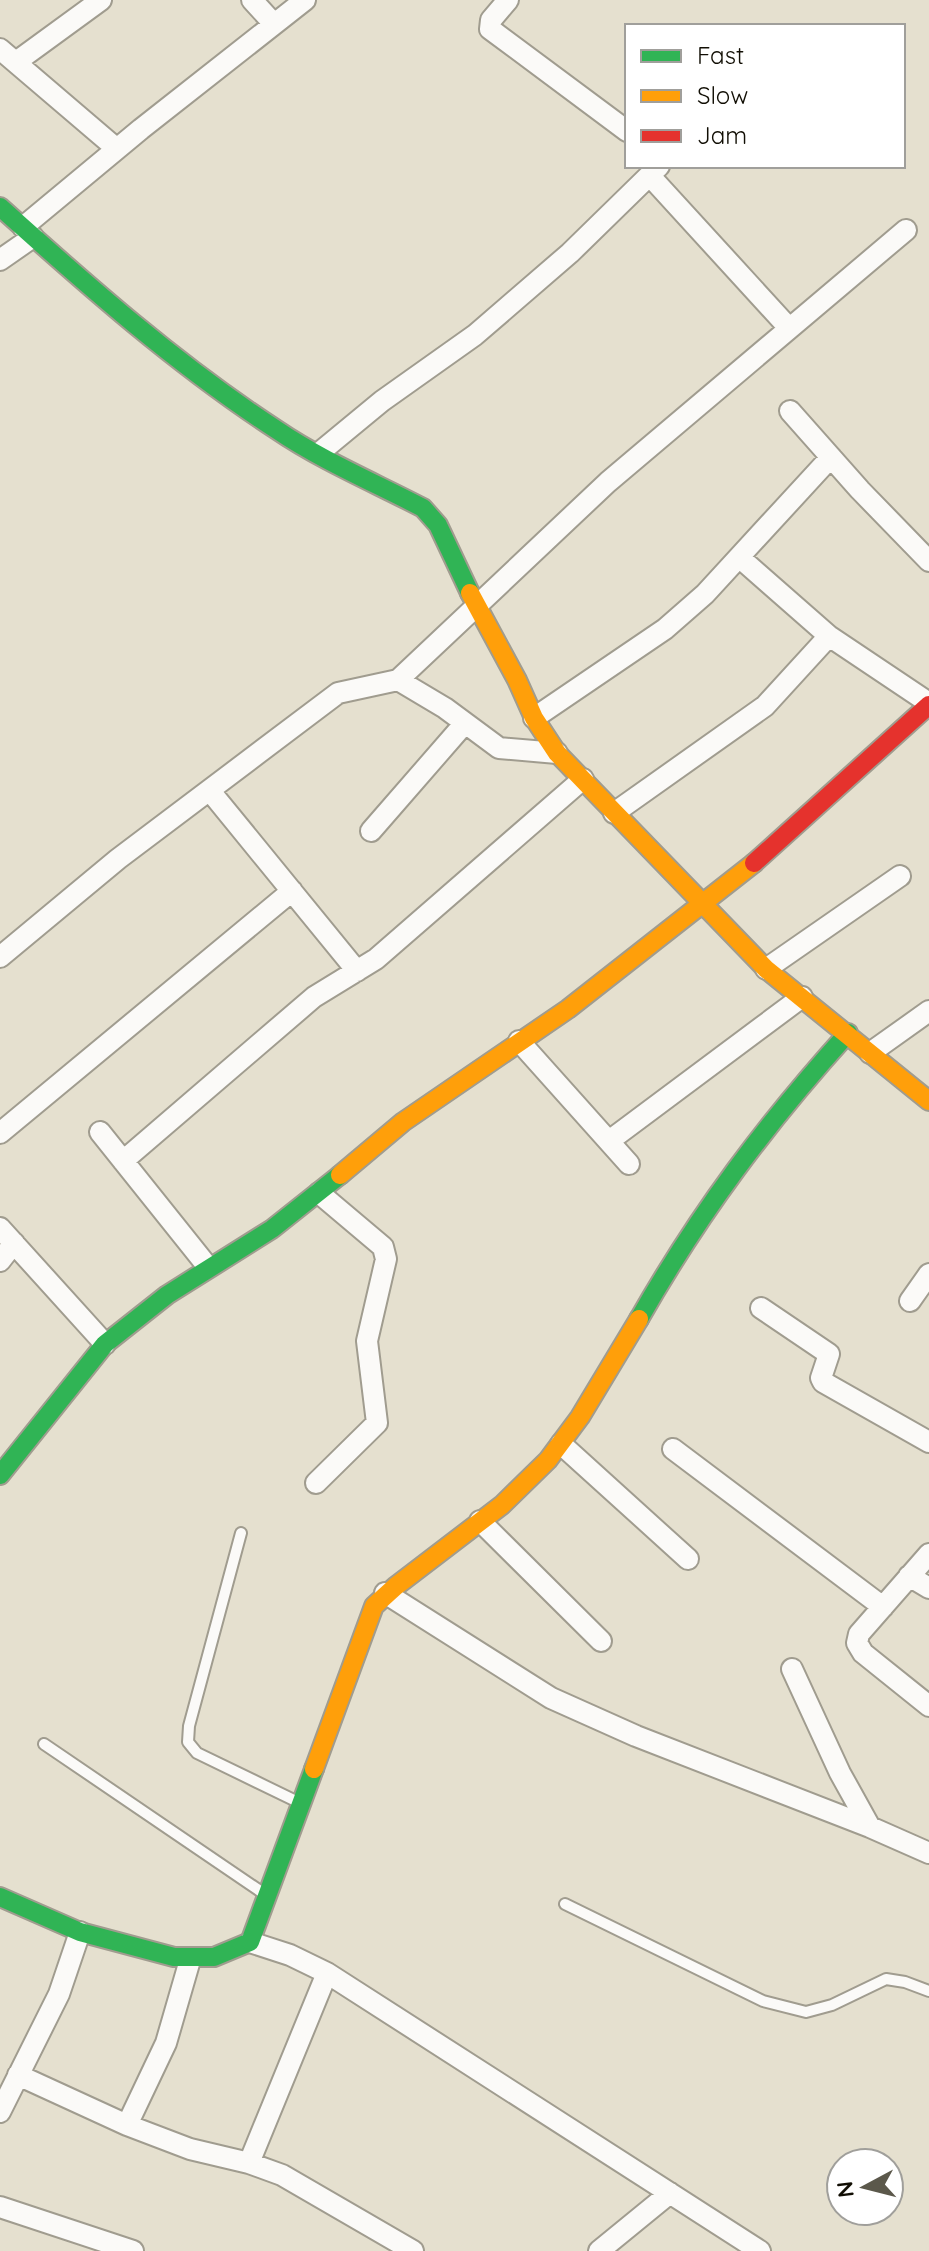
<svg xmlns="http://www.w3.org/2000/svg" width="929" height="2251" font-family="Quicksand,sans-serif">
<rect width="100%" height="100%" fill="#e5e0cf"/>
<g fill="none" stroke-linecap="round" stroke-linejoin="round">
<defs>
<path id="lane" d="M241,1533l-52,193 -1,16 9,11 101,49
M44,1744l222,151
M565,1904l198,97 43,11 26,-7 54,-26 19,3 24,9"/>
<path id="street" d="M252,0l22,24
M508,0l-17,20 -1,9 137,102
M0,49l117,100
M16,62l85,-62
M650,176l139,152
M23,227l118,-98 164,-129
M0,260l33,-23
M790,411l70,79 69,71
M319,453l63,-52 93,-66 95,-82 89,-87
M739,557l90,79 100,67
M398,680l47,28 54,40 58,5
M534,718l131,-89 40,-35 126,-137
M210,791l147,180
M614,813l151,-107 64,-70
M371,831l94,-108
M0,957l118,-98 220,-166 60,-13 210,-198 298,-252
M766,969l134,-93
M519,1041l110,123
M870,1053l59,-42
M100,1132l108,135
M0,1133l292,-242
M609,1141l193,-144
M123,1161l191,-164 62,-38 207,-180
M0,1228l105,116
M0,1261l14,-18
M910,1301l19,-27
M761,1308l68,46 -8,24 2,4 106,60
M561,1444l127,115
M673,1449l210,158
M316,1483l61,-60 -10,-82 19,-82 -3,-12 -64,-54
M480,1521l121,120
M929,1554l-70,80 -2,9 6,10 66,53
M909,1576l20,12
M385,1593l166,105 85,38 234,91 59,26
M792,1669l48,104 30,54
M250,1942l40,13 37,18 433,278
M18,2075l109,50 63,24 59,14 33,12 131,76
M0,2112l59,-118 21,-62
M127,2125l39,-82 24,-83
M249,2163l78,-190
M0,2207l133,44
M599,2251l71,-58"/>
<path id="fast" d="M0,207c88,79 177,158 277,223 44,30 98,53 146,78l15,17 32,68
M639,1319c61,-107 127,-195 209,-286
M0,1475l105,-131 62,-49 105,-66 68,-54
M0,1897l80,35 94,25h40l36,-15 64,-173"/>
<path id="slow" d="M470,593l47,87 17,38 23,35 209,216 163,132
M340,1175l63,-53 165,-113 186,-146
M314,1769l60,-163 22,-20 106,-81 46,-45 32,-43 59,-98"/>
<path id="jam" d="M754,863l175,-158"/>
</defs>
<use href="#lane" stroke="#a09c8f" stroke-width="14"/>
<use href="#street" stroke="#a09c8f" stroke-width="24"/>
<use href="#fast" stroke="#a09c8f" stroke-width="22"/>
<use href="#slow" stroke="#a09c8f" stroke-width="22"/>
<use href="#jam" stroke="#a09c8f" stroke-width="22"/>
<use href="#lane" stroke="#fbfaf8" stroke-width="10"/>
<use href="#street" stroke="#fbfaf8" stroke-width="20"/>
<use href="#fast" stroke="#30b455" stroke-width="18"/>
<use href="#slow" stroke="#ff9f0a" stroke-width="18"/>
<use href="#jam" stroke="#e5322d" stroke-width="18"/>
</g>
<rect x="625" y="24" width="280" height="144" fill="#ffffff" stroke="#a09f9b" stroke-width="2"/>
<rect x="641" y="50" width="40" height="12" fill="#30b455" stroke="#a09f9b" stroke-width="2"/>
<text x="697" y="64" font-size="24" fill="#110e04">Fast</text>
<rect x="641" y="90" width="40" height="12" fill="#ff9f0a" stroke="#a09f9b" stroke-width="2"/>
<text x="697" y="104" font-size="24" fill="#110e04">Slow</text>
<rect x="641" y="130" width="40" height="12" fill="#e5322d" stroke="#a09f9b" stroke-width="2"/>
<text x="697" y="144" font-size="24" fill="#110e04">Jam</text>
<g transform="translate(865 2187) rotate(263)"><circle r="38" fill="#ffffff" stroke="#a09f9b" stroke-width="2"/>
<path d="M0-6L14 30L0 20L-14 30Z" fill="#5b584b"/>
<text y="-12" font-size="22" font-weight="bold" text-anchor="middle" fill="#110e04">N</text>
</g>
</svg>
